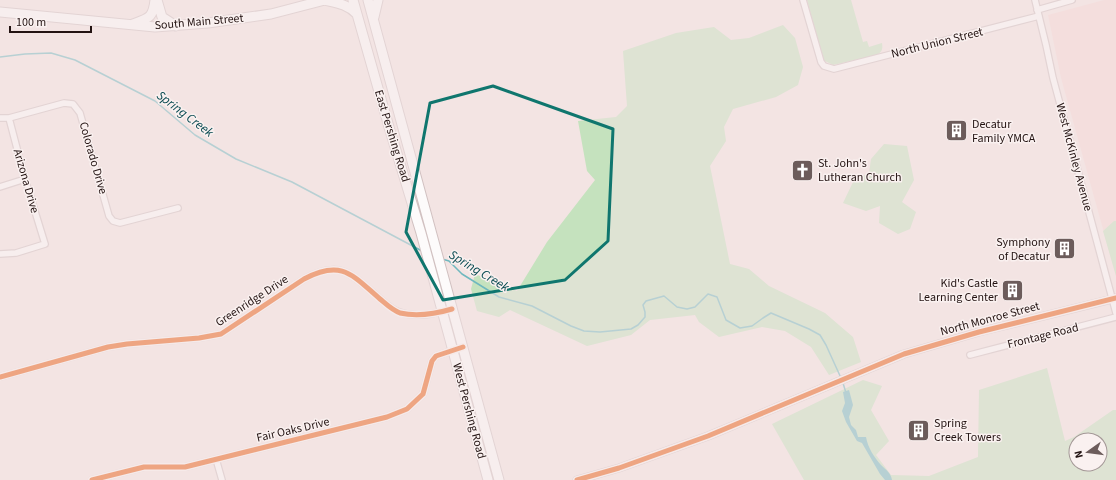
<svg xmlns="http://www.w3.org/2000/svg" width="1116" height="480" font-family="'Source Sans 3',sans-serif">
<rect width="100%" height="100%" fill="#f3e4e3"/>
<path fill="#f6d8d5" d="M1104,0h12v276l-55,-198 -13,-63z"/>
<path fill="#c5e2be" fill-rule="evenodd" d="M807,0h44l12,42 4,-1 2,6 13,-4c1,6 0,9 -5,12l-44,10 -10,-5z
M783,25l12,13 8,29 -5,18 -22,12 -43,12 -9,18 2,14 -16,25 20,98 19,5 20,17 56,27 28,24 8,25 -32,13 -18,-28 -26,-16 -23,-4 -43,10 -20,-15 -4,-7 -45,5 -19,15 -44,11 -77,-36 -11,7 -22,-6 -6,-22 4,-15 42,17 30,-49 48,-62 -8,-9 -9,-50 38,-4 11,-11 -4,-55 53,-18 38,-6 17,13 18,-2z
M884,144l23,2 7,34 -12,22 14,10 -6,17 -12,5 -19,-11 1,-17 -14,5 -23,-8 11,-23 15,-7 2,-14z
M1114,221h2v55l-13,-45z
M1047,368l18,73 9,-4 39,-27h3v70h-312l-32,-56 91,-44 19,6 -11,24 18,31 -13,14 15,20 38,1 49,-19 1,-67zM1076,440h24v24h-24z"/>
<path fill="#6fb8bf" d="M849,390l4,15 -4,12 2,8 5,5 2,7h8c2,11 8,20 15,28 5,5 10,8 11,15h-7l-5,-6 -18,-31 -5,-2 -11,-19 -4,-11 3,-8 -2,-11z"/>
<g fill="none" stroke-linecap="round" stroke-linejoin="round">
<path stroke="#6fb8bf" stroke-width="1.5" d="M0,57l25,-3 26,-1 24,7 80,41 40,34 41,24 56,23 130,69
M442,259l7,2 13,13 37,23 33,9 39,20 13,5 16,1 31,-3 7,-4 7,-8v-5l-2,-7 3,-4 18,-5 13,11 10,2 8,-2 13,-13 9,3 9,23 14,8 12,-2 11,-8 8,-5 38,16 11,6 6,10 15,33
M843,383l3,10"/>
<defs>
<path id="minor" d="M803,0l18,62 3,4 10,3 205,-53
M1035,0l11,45 7,33 63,235
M1037,10l35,-10
M0,118h9l55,-15 9,1 7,9 29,103 4,5 7,2 58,-15
M0,187l25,-8
M0,254l16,-1 29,-9 -20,-65 -16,-61
M970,355l146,-38
M0,377l108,-30 19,-3 72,-6 22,-4 83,-55c37,-20 47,-5 75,19 6,5 12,11 20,14 14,5 31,3 45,-1
M216,459l6,21
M92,480l52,-13h41l202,-50 20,-8 16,-15 9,-33 4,-5 27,-9"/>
<path id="tertiary" d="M577,480l42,-12 89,-32 196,-82 75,-22 137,-34"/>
<path id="primary" d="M157,0l5,17 14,9
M324,0c13,3 23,4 33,14
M353,0l36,127 32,106 67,247
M368,0l131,480
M0,12l155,15 53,-4 63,-9 54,-14
M374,17l4,-17
M133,24c16,-6 20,-6 22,-24"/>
</defs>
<use href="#minor" stroke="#d1c1c1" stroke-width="8"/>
<use href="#tertiary" stroke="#d1c1c1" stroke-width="9"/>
<use href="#primary" stroke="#d1c1c1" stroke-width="11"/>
<use href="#minor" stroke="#fdfbfb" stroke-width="5.5"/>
<use href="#tertiary" stroke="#fdfbfb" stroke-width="7"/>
<use href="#primary" stroke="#fdfbfb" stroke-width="9"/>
<defs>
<path id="cycleway" d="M0,377l108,-30 19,-3 72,-6 22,-4 83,-55c38,-20 48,-4 76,20 6,5 12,11 20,14 18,4 35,1 52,-4
M92,480l52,-13h41l202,-50 20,-8 16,-15 9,-33 4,-5 27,-9
M577,480l42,-12 89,-32 196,-82 75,-22 137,-34"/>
</defs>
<use href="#cycleway" stroke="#faf1f0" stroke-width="8"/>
<use href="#cycleway" stroke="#e8590c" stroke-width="5"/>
</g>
<path d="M0 0H1116V480H0ZM493,86l120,43 -5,112 -43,39 -122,20 -37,-68 24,-129z" fill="#f3e4e3" fill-opacity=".55" fill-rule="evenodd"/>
<path fill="none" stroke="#0f766e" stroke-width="3" stroke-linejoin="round" d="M493,86l120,43 -5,112 -43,39 -122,20 -37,-68 24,-129z"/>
<defs>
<symbol id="building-square" viewBox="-11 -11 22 22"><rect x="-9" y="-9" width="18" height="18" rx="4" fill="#6c5c5b" stroke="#faf1f0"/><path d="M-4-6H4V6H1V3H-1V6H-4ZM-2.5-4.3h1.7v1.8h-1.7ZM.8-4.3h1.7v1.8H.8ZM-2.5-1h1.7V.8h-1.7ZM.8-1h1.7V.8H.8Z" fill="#fff"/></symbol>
<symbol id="church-square" viewBox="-11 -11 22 22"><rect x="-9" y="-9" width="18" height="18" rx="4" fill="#6c5c5b" stroke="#faf1f0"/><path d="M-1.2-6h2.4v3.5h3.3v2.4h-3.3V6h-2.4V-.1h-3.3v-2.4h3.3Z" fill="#fff"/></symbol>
</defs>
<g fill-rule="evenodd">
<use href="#building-square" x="944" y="118" width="25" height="25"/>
<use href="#church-square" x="790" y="158" width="25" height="25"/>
<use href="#building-square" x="1052" y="236" width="25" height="25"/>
<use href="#building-square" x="1000" y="278" width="25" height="25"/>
<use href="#building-square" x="906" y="418" width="25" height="25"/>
</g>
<g text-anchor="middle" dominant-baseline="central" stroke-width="3" stroke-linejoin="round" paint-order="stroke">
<g font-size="12" fill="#231312" stroke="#faf1f0">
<text transform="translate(199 22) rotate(-5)">South Main Street</text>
<text transform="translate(937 43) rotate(-14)">North Union Street</text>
<text transform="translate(392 136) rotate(73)">East Pershing Road</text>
<text transform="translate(1074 157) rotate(75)">West McKinley Avenue</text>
<text transform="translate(93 158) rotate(74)">Colorado Drive</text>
<text transform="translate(26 181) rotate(74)">Arizona Drive</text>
<text transform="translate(252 301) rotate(-33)">Greenridge Drive</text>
<text transform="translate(990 319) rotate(-15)">North Monroe Street</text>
<text transform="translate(1043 336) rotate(-14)">Frontage Road</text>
<text transform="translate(469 411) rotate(75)">West Pershing Road</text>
<text transform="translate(293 430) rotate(-13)">Fair Oaks Drive</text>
</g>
<g font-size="12" fill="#231312" stroke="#faf1f0" text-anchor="start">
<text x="972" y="124">Decatur<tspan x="972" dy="14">Family YMCA</tspan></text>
<text x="818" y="163">St. John's<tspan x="818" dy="14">Lutheran Church</tspan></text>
<text x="1050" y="242" text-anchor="end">Symphony<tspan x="1050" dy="14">of Decatur</tspan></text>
<text x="998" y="283" text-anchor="end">Kid's Castle<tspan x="998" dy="14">Learning Center</tspan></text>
<text x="934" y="423">Spring<tspan x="934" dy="14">Creek Towers</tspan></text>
</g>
<g font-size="13" font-style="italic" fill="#074950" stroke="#faf1f0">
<text transform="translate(185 114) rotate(37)">Spring Creek</text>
<text transform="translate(479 271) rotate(31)">Spring Creek</text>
</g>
</g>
<g transform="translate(1088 452) rotate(256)"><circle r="19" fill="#faf1f0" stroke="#a49897"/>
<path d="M0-3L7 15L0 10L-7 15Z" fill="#6c5c5b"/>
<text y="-6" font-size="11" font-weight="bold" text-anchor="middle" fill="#231312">N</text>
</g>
<path d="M10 26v6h81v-6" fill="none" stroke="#231312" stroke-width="2"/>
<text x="16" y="26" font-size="12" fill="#231312" stroke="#faf1f0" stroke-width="3" paint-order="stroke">100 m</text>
</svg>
